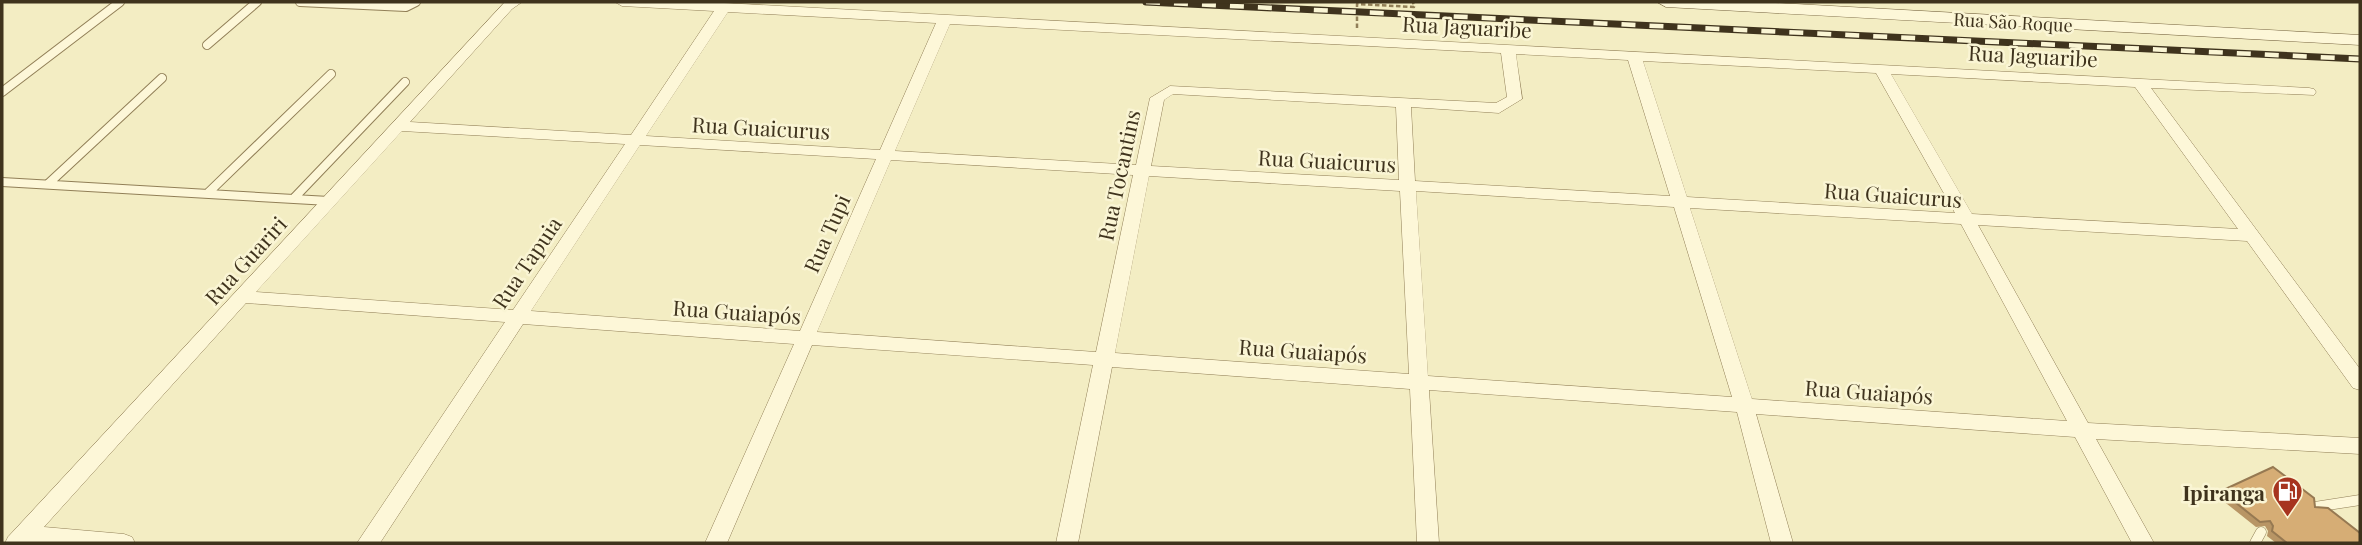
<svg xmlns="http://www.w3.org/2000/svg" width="2362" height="545" font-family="'Playfair Display',serif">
<rect width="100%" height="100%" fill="#f3edc3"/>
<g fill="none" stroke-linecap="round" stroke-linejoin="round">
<defs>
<path id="lane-far1" d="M300,2l106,5 10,-5
M207,45l50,-43
M2,92l118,-90
M2,182l327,19
M48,184l114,-106
M209,192l122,-118
M295,197l110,-115"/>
<path id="lane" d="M2315,507l45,-7
M2255,543l6,-11"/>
<path id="street" d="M505,2h17l-10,7 -102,113 221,13 83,-124 -92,-5 -7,-4 109,1 1585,85 5,1 2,3 -2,3 -163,-7 209,281v21l-7,-2 -106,-147 -269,-16 110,198 272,15v16l-264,-15 58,104h-22l-57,-106 -319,-23 37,129h-22l-34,-131 -308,-22 10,153h-22l-7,-154 -298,-22 -34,176h-22l37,-178 -281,-20 -85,198h-22l89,-199 -271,-20 -143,219h-23l148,-221 -259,-19 -202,224 80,7 8,3 3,6h-130l3,-6zM728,12l208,11 -56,127 -234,-14zM950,24l551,29 6,44 -11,6 -326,-17 -20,12 -14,67 -241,-14zM1516,54l112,6 42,136 -255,-15 -4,-74 88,6 23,-14zM1643,61l233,12 79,140 -268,-16zM1891,74l244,13 103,142 -266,-15zM1173,94l223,13 3,73 -248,-14 13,-66zM402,131l223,13 -112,166 -257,-18zM640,145l236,14 -76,172 -269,-20zM891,160l242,15 -37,177 -279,-20zM1149,176l251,15 9,183 -294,-21zM1416,191l258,16 58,190 -304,-21zM1690,208l271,16 106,197 -315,-22z"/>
<path id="secondary" d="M1657,2h101l602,33v10l-694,-38z"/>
</defs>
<use href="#lane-far1" stroke="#917f57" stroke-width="10"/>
<use href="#lane" stroke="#917f57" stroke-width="11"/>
<use href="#street" stroke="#917f57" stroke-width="1"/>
<use href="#secondary" stroke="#725f3a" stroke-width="1"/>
<path stroke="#917f57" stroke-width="2.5" stroke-dasharray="4.5 2.5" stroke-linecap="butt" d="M1357,28v-24l57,3 -1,-5"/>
<use href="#lane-far1" stroke="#fdf7d8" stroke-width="8"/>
<use href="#lane" stroke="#fdf7d8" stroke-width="10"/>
<use href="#street" fill="#fdf7d8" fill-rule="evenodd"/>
<use href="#secondary" fill="#fdf7d8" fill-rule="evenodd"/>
<defs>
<path id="rail" d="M1146,2l1214,57"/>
</defs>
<use href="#rail" stroke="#3f331d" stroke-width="7"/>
<use href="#rail" stroke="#faf5d4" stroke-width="4.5" stroke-dasharray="14" stroke-linecap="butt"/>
</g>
<path fill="#b89565" d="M2221,491l94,16 45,36h-84l-9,-7 1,-5 -3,-5 -9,1 -39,-31z"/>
<path fill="#d6ad75" stroke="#967952" stroke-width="2" d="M2273,467l41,31 1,9 13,1 32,25v9l-2,1h-71l-15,-12 1,-5 -3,-5 -10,1 -39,-31z"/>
<defs>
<symbol id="fuel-pin" viewBox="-11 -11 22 30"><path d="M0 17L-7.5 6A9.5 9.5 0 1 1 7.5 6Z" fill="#a7341f" stroke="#faf5d4"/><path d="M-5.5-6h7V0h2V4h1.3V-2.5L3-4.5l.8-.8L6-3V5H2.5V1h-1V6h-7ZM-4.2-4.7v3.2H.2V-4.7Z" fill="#fff"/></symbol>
</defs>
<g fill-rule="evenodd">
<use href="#fuel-pin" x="2270" y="474" width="35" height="47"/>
</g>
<g text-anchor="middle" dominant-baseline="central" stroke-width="5" stroke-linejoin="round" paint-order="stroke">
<g font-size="18" fill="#3f331d" stroke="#faf5d4">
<text transform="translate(2013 22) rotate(3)">Rua São Roque</text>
</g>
<g font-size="21" fill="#3f331d" stroke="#faf5d4">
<text transform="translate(1467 26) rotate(3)">Rua Jaguaribe</text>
<text transform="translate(2033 55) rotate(3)">Rua Jaguaribe</text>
<text transform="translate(761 127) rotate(3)">Rua Guaicurus</text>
<text transform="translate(1327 160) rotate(3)">Rua Guaicurus</text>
<text transform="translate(1118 175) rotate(-78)">Rua Tocantins</text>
<text transform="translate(1893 194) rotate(4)">Rua Guaicurus</text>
<text transform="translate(826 233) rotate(-66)">Rua Tupi</text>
<text transform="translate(245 260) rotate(-48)">Rua Guariri</text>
<text transform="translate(526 262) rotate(-56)">Rua Tapuia</text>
<text transform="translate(737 311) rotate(4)">Rua Guaiapós</text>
<text transform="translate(1303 350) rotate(4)">Rua Guaiapós</text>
<text transform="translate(1869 391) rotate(4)">Rua Guaiapós</text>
</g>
<g font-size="21" font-weight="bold" fill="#3f331d" stroke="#faf5d4" text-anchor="end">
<text x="2265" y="492">Ipiranga</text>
</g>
</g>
<rect width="2362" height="545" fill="none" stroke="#3f331d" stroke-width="7"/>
</svg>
